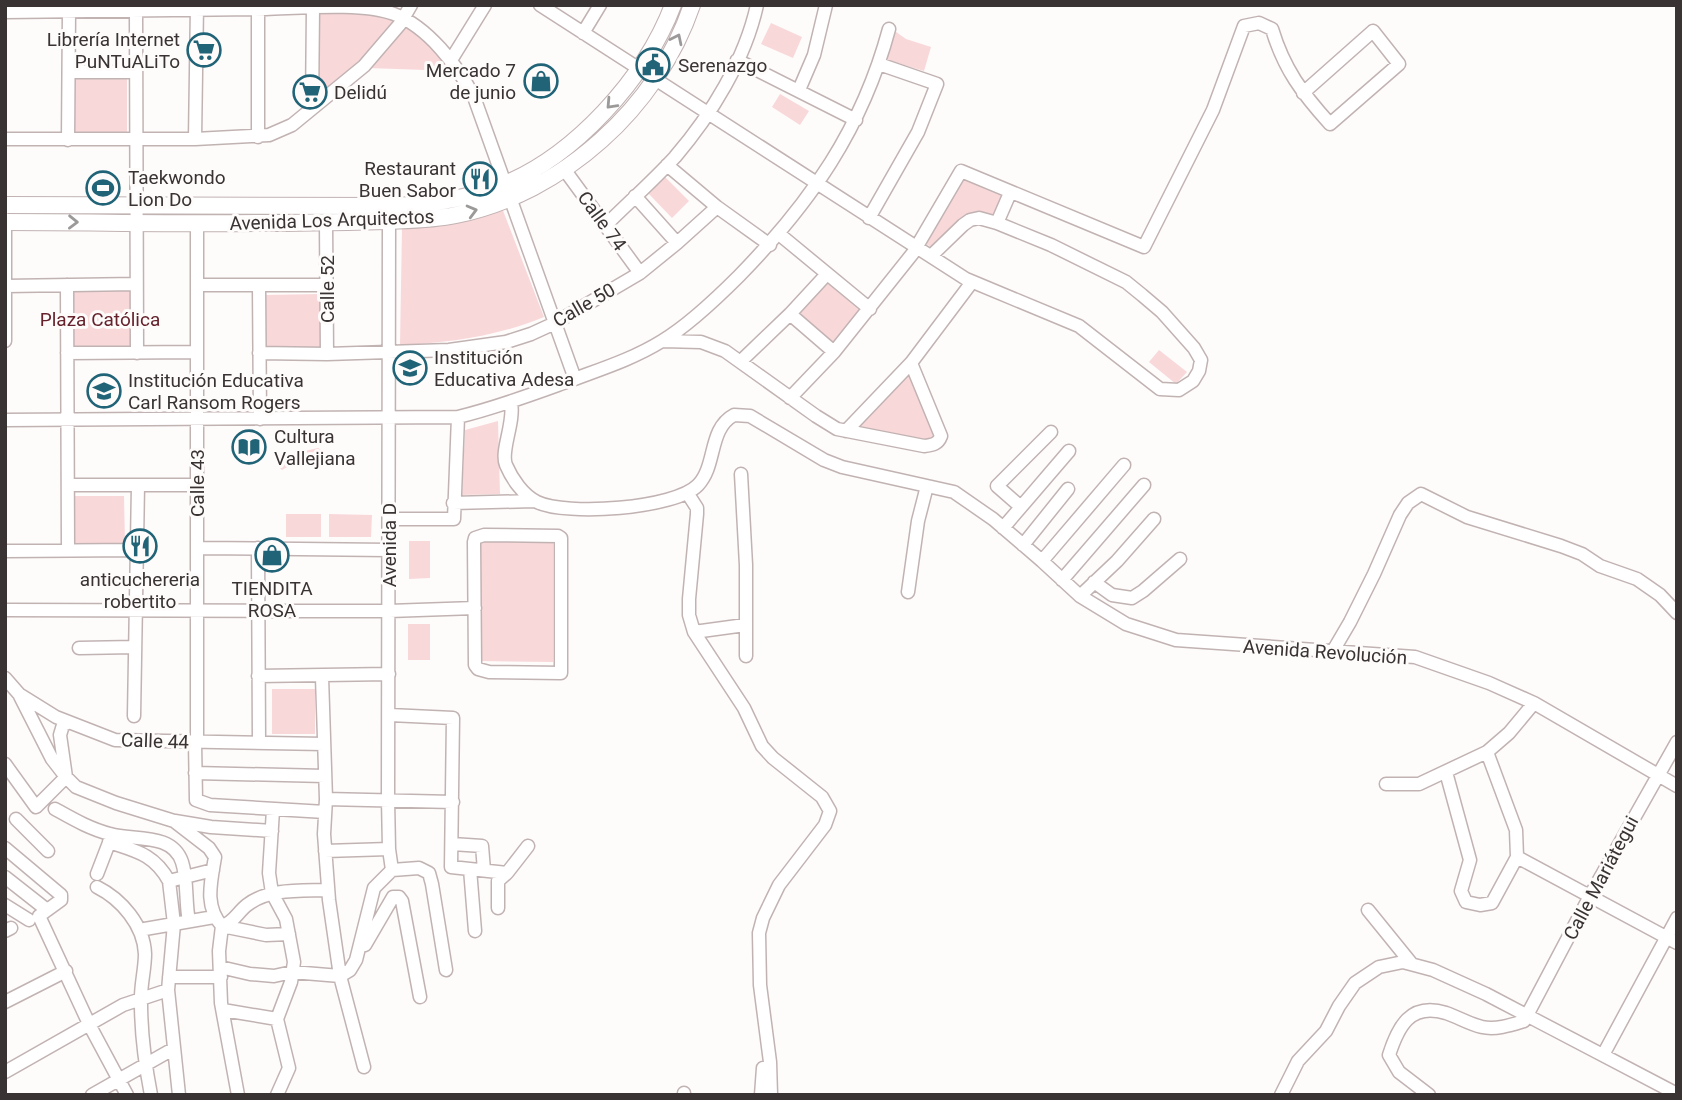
<svg xmlns="http://www.w3.org/2000/svg" width="1682" height="1100" font-family="Roboto,sans-serif">
<rect width="100%" height="100%" fill="#fefbfb"/>
<path fill="#f9d8da" d="M371,13l25,7 -23,29 -59,53v-88z
M771,23l31,14 -9,21 -32,-14z
M406,25l27,22 22,24 -88,-3z
M892,29l14,10 25,8 -7,24 -36,-11 -3,-6z
M70,76l57,1v59l-56,-2z
M780,94l29,17 -9,14 -28,-18z
M665,177l24,24 -17,17 -24,-25z
M965,178l41,16 -10,24 -15,-5 -48,35 -7,-4z
M502,208l42,109c-46,19 -95,26 -144,28l2,-117 49,-4z
M827,282l37,29 -31,36 -37,-32z
M67,285l65,3v62l-65,3z
M320,294l1,54h-55l-1,-53z
M1159,350l28,22 -11,12 -27,-22z
M910,373l26,62 -7,5 -6,1 -67,-14z
M498,421l2,73 -38,1 3,-65z
M318,448l8,5 -1,6 -22,-1 -21,12 -6,-6 7,-8z
M74,496h50l1,48h-51z
M286,514h35v23h-35z
M329,514l43,1 -1,22h-42z
M481,537h72v125l-73,-1z
M409,541h21v37l-21,1z
M408,624h22v36h-22z
M272,689h43v45h-43z"/>
<g fill="none" stroke-linecap="round" stroke-linejoin="round">
<defs>
<path id="minor" d="M540,5l426,274 113,47 81,63 19,1 14,-9 6,-10 2,-11 -7,-12 -32,-36 -20,-17 -16,-13 -75,-37 -54,-22 -18,-5 -9,2 -7,5 -31,30
M136,11l1,342
M5,12c87,-1 174,-2 261,-3 35,-1 96,-7 128,5 34,13 63,51 80,83l101,282
M583,33l17,-28
M451,60l34,-55
M737,60l119,60
M69,72h66
M799,90l15,-35 12,-50
M312,107l1,-99
M258,137v-132
M5,139h190l74,-4 23,-10 72,-59 36,-42 11,-19
M195,139l2,-134
M68,140l1,-129
M667,165l50,42 53,38
M564,169l76,104
M635,196l42,47
M869,218l49,-86 19,-48 -58,-20
M5,219v122
M389,221l-1,578 1,50 3,21
M326,223l1,131
M997,223l13,-30
M605,226c23,-23 48,-45 70,-69 36,-42 70,-97 82,-152
M779,234l91,75
M67,285l1,265
M197,285h130
M259,285l1,134
M6,286l130,-2
M790,314l44,38
M663,341l38,1 24,9 91,65 21,13 87,17c9,-1 14,-2 17,-10l-30,-73
M67,353l130,-1
M259,353l68,1 122,-4 57,-8 25,-8 24,-11 85,-50 37,-30 40,-36
M741,361l49,-47 36,-39
M790,398l44,-46 79,-99 48,-82 183,76 69,-137 31,-84 15,-3 13,6c12,40 30,64 58,95l69,-60 -26,-33 -70,62
M511,402c4,21 -11,49 -5,63 6,14 17,30 31,37 29,14 138,7 161,-17 19,-20 10,-56 36,-70l16,1 74,44 18,7 112,25 39,27 49,42 38,35 46,28 50,16 239,17 74,26 45,20 143,83
M5,420l453,-3c38,-9 75,-23 111,-36 32,-12 64,-22 93,-40 27,-16 55,-43 77,-65 72,-74 123,-147 150,-247
M846,431l65,-68 61,-81
M741,474l5,91v91
M69,485h128
M688,494l9,14v6l-8,85v16l5,17 50,76 18,38 11,12 49,39 8,14 -5,14 -46,60 -16,33 -4,15 1,52 10,77 1,33
M453,503l81,-2
M1021,507l-24,-21 54,-54
M389,519h65l4,-102
M1003,528l66,-77
M484,535l74,1 3,2v135l-72,-1 -11,-3 -3,-4 -1,-123 1,-4z
M1023,545l45,-56
M197,548l192,2
M258,548l1,195
M5,551l132,-1
M1042,561l82,-96
M1062,580l82,-95
M1094,582l18,13 20,3 11,-7 37,-32
M908,592l10,-71 9,-35
M1080,596l37,-35 37,-42
M5,610l384,1 86,-3
M694,632l51,-7
M79,648l56,-1
M1333,651l17,-29 24,-48 26,-59 8,-12 13,-9 46,23 94,29 21,8 18,12 37,13 23,16 17,18
M258,676l131,-2
M322,677l4,122 -2,35 5,66 11,76 24,91
M5,678l14,16 37,23 59,23 209,4
M390,715l63,3 -2,149 56,6 21,-27
M134,716l4,-231
M68,723l-5,2 -3,10 6,42 10,10 40,16 58,18 35,27 6,9c-4,25 -11,49 7,69l-3,25 2,52 17,92
M195,742l1,58 14,5 115,7
M197,742v-519
M1487,752l29,78 1,27 160,86
M5,764l31,43 30,-30 -14,-18 -32,-63
M1446,772l24,88 -9,31 5,11 14,3 12,-2 25,-46
M195,773l130,3
M1386,784h33l68,-32 22,-19 25,-30
M326,799l127,3
M55,809c18,10 35,20 55,25 23,7 62,-2 72,28 6,18 3,40 7,59
M273,810l-4,63 3,20 14,26 8,43 -3,20 -14,37 12,49 -12,27
M16,819l32,32
M175,821l36,6 61,4
M109,842c27,9 45,12 60,39
M452,844l30,2 2,24
M5,848l56,47v5l-22,16 51,110 37,69
M325,851l64,-2
M470,869l5,62
M97,874l15,-39
M5,877l42,33
M97,887c24,12 47,38 48,67 0,16 -5,33 -4,49 0,31 4,61 10,92
M5,905l24,15
M498,908v-27l9,-8
M1368,910l43,53
M222,926c11,-3 16,-14 25,-21 22,-17 54,-14 81,-15
M222,926l44,9 23,-1
M139,930l75,-13
M5,931l6,-3
M365,945l28,-48h6l3,4 18,96
M220,967l30,7 24,2 18,-4 48,4 10,-6 6,-10 18,-72 18,-18 27,-2 10,5 3,11 14,86
M169,977h52
M5,1002l61,-31
M223,1010l54,9
M1603,1055l74,-137
M5,1072l118,-67 45,-15
M92,1095l81,-46
M179,1095l-11,-105 6,-66 -5,-43 44,-11
M684,1095v-2
M761,1095l2,-27
M1281,1095l17,-34 28,-30 13,-25 16,-23 24,-16 24,-5 30,8 53,24 191,100
M1429,1095l-30,-23 -10,-17c9,-28 21,-53 57,-42 12,4 23,11 36,14 14,3 29,-2 42,-6l66,-125 87,-154"/>
<path id="major" d="M5,205l391,1c36,-2 70,-7 104,-20 74,-29 145,-107 173,-181
M5,222c85,0 170,2 255,1 43,0 85,-1 127,-2 24,-1 46,-1 69,-6 107,-22 201,-107 236,-210"/>
</defs>
<use href="#minor" stroke="#c2b3b3" stroke-width="15"/>
<use href="#major" stroke="#c2b3b3" stroke-width="18"/>
<use href="#minor" stroke="#fff" stroke-width="12"/>
<use href="#major" stroke="#fff" stroke-width="16"/>
</g>
<defs><path id="oneway-chevron" d="M-2-3.5L2.5 0L-2 3.5" fill="none" stroke-width="1.6" stroke-linecap="round" stroke-linejoin="round" transform="scale(1.75)"/></defs>
<g stroke="#9c9999">
<use href="#oneway-chevron" transform="translate(677 39) rotate(-64)"/>
<use href="#oneway-chevron" transform="translate(611 104) rotate(133)"/>
<use href="#oneway-chevron" transform="translate(472 211) rotate(-15)"/>
<use href="#oneway-chevron" transform="translate(73 222) rotate(1)"/>
</g>
<defs>
<symbol id="supermarket-ring" viewBox="-11 -11 22 22"><circle r="9.5" fill="#fefbfb" stroke="#216477" stroke-width="1.5"/><path d="M-6-5.5h2.5l.6 2H6L4.5 2H-2.5L-4.4-4H-6ZM-1.5 3.2a1.3 1.3 0 1 0 .1 0ZM3 3.2a1.3 1.3 0 1 0 .1 0Z" fill="#216477"/></symbol>
<symbol id="civic-ring" viewBox="-11 -11 22 22"><circle r="9.5" fill="#fefbfb" stroke="#216477" stroke-width="1.5"/><path d="M-.6-6.5H3V-4.5H.6V-3L4-1V1h2V6H-6V1h2V-1L-.6-3ZM-1.2 2.5V6h2.4V2.5Z" fill="#216477"/></symbol>
<symbol id="shop-ring" viewBox="-11 -11 22 22"><circle r="9.5" fill="#fefbfb" stroke="#216477" stroke-width="1.5"/><path d="M-5-2.5h2.3a2.7 3.5 0 0 1 5.4 0H5L5.5 6h-11ZM-1.5-2.5h3a1.5 2.3 0 0 0-3 0Z" fill="#216477"/></symbol>
<symbol id="restaurant-ring" viewBox="-11 -11 22 22"><circle r="9.5" fill="#fefbfb" stroke="#216477" stroke-width="1.5"/><path d="M-5-6h1v4h1v-4h1v4h1v-4h1v5L-1.5 .5V6h-2V.5L-5-1ZM5-6V6H3V1.5H1.5Q1.5-4 5-6Z" fill="#216477"/></symbol>
<symbol id="stadium-ring" viewBox="-11 -11 22 22"><circle r="9.5" fill="#fefbfb" stroke="#216477" stroke-width="1.5"/><path d="M0-5a6.5 5 0 1 0 0 10a6.5 5 0 1 0 0-10ZM-3.5-1.8h7v3.6h-7Z" fill="#216477"/></symbol>
<symbol id="school-ring" viewBox="-11 -11 22 22"><circle r="9.5" fill="#fefbfb" stroke="#216477" stroke-width="1.5"/><path d="M0-5L7-2L0 1L-7-2ZM-4 1L0 2.5L4 1V4Q0 6-4 4Z" fill="#216477"/></symbol>
<symbol id="library-ring" viewBox="-11 -11 22 22"><circle r="9.5" fill="#fefbfb" stroke="#216477" stroke-width="1.5"/><path d="M-6-4Q-3-5.5-.7-3.5V5Q-3 3-6 4ZM6-4Q3-5.5 .7-3.5V5Q3 3 6 4Z" fill="#216477"/></symbol>
</defs>
<g fill-rule="evenodd">
<use href="#supermarket-ring" x="185" y="31" width="38" height="38"/>
<use href="#civic-ring" x="634" y="46" width="38" height="38"/>
<use href="#shop-ring" x="522" y="62" width="38" height="38"/>
<use href="#supermarket-ring" x="291" y="73" width="38" height="38"/>
<use href="#restaurant-ring" x="461" y="160" width="38" height="38"/>
<use href="#stadium-ring" x="84" y="169" width="38" height="38"/>
<use href="#school-ring" x="391" y="349" width="38" height="38"/>
<use href="#school-ring" x="85" y="372" width="38" height="38"/>
<use href="#library-ring" x="230" y="428" width="38" height="38"/>
<use href="#restaurant-ring" x="121" y="527" width="38" height="38"/>
<use href="#shop-ring" x="253" y="536" width="38" height="38"/>
</g>
<g text-anchor="middle" dominant-baseline="central" stroke-width="6" stroke-linejoin="round" paint-order="stroke">
<g font-size="19" fill="#393333" stroke="#fefbfb" text-anchor="start">
<text x="180" y="39" text-anchor="end">Librería Internet<tspan x="180" dy="22">PuNTuALiTo</tspan></text>
<text x="678" y="65">Serenazgo</text>
<text x="516" y="70" text-anchor="end">Mercado 7<tspan x="516" dy="22">de junio</tspan></text>
<text x="334" y="92">Delidú</text>
<text x="456" y="168" text-anchor="end">Restaurant<tspan x="456" dy="22">Buen Sabor</tspan></text>
<text x="128" y="177">Taekwondo<tspan x="128" dy="22">Lion Do</tspan></text>
<text x="434" y="357">Institución<tspan x="434" dy="22">Educativa Adesa</tspan></text>
<text x="128" y="380">Institución Educativa<tspan x="128" dy="22">Carl Ransom Rogers</tspan></text>
<text x="274" y="436">Cultura<tspan x="274" dy="22">Vallejiana</tspan></text>
<text x="140" y="579" text-anchor="middle">anticuchereria<tspan x="140" dy="22">robertito</tspan></text>
<text x="272" y="588" text-anchor="middle">TIENDITA<tspan x="272" dy="22">ROSA</tspan></text>
</g>
<g font-size="19" fill="#393333" stroke="#fefbfb">
<text transform="translate(332 220) rotate(-2)">Avenida Los Arquitectos</text>
<text transform="translate(602 221) rotate(54)">Calle 74</text>
<text transform="translate(327 289) rotate(-90)">Calle 52</text>
<text transform="translate(584 305) rotate(-30)">Calle 50</text>
<text transform="translate(197 483) rotate(-90)">Calle 43</text>
<text transform="translate(389 545) rotate(-90)">Avenida D</text>
<text transform="translate(1325 652) rotate(4)">Avenida Revolución</text>
<text transform="translate(155 741) rotate(2)">Calle 44</text>
<text transform="translate(1601 878) rotate(-62)">Calle Mariátegui</text>
</g>
<g font-size="19" fill="#65222c" stroke="#fefbfb">
<text x="100" y="319">Plaza Católica</text>
</g>
</g>
<rect width="1682" height="1100" fill="none" stroke="#393333" stroke-width="14"/>
</svg>
